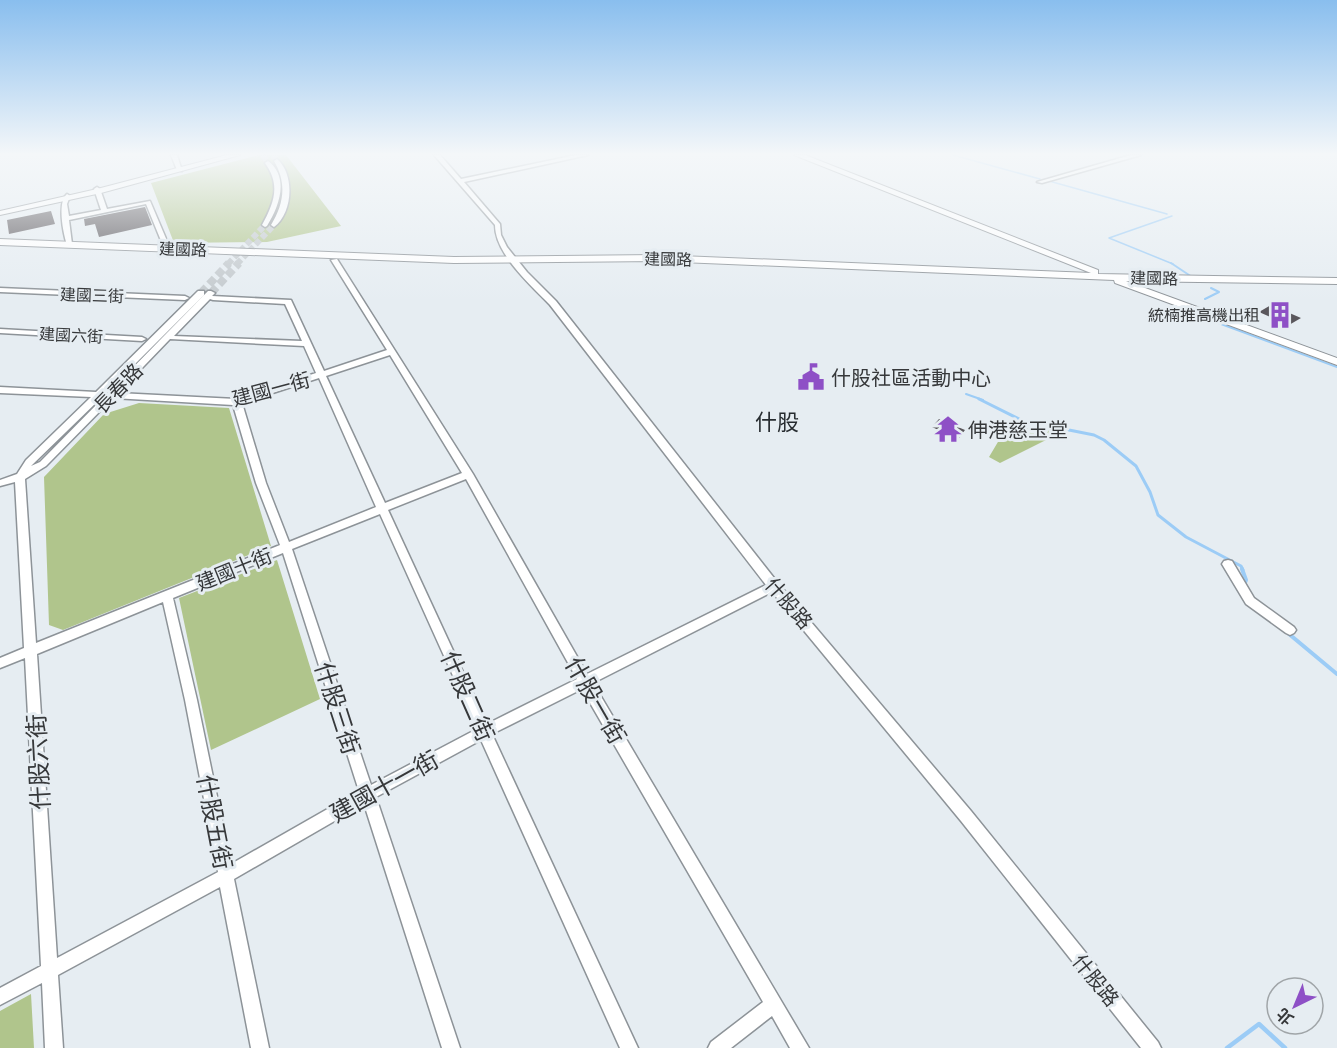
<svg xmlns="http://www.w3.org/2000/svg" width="1337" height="1048" font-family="'IBM Plex Sans','Noto Sans TC',sans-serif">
<rect width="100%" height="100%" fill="#e6edf2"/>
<path fill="#b0c58c" d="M259,155h27l55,71 -74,16 -93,1 -23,-60z
M139,403l90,5 42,138 -208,84 -14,-5 -5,-148 60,-63z
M1011,420l18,9 27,2 -8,8 -48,24 -11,-6z
M277,560l43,139 -109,51 -32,-152z
M31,994l3,54h-34v-37z"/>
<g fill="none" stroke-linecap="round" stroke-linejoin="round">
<path stroke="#9cccf6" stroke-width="1.5" d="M953,155l87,24
M1049,181l118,33
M1172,216l-63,22 64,26"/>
<path stroke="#9cccf6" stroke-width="2" d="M1171,263l21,14
M1205,299l14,-7 -8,-4
M1188,309l-2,2 151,56
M966,394l17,6"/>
<path stroke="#9cccf6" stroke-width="3" d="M979,399l58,29 27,1 30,6 10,5 32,26 14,26 8,23 28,22 55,29 2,4"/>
<path stroke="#9cccf6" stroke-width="4" d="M1242,569l4,11 -2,5
M1289,634l48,40"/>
<path stroke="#9cccf6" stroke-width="4.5" d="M1227,1048l32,-24 26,24"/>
</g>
<path fill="#5a575c" d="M145,207l7,18 -53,12 -4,-13 -10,2 -1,-7z
M51,211l4,13 -46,10 -2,-14z
M1271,305l30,13 -12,7 -30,-13z
M939,419l26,11 -7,9 -26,-12z"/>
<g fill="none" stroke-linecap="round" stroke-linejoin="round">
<path stroke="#c3c9cd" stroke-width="6" stroke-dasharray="6 3" stroke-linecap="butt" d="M263,155l5,8
M273,155l4,6
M228,264l37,-39
M237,264l37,-39"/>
<path stroke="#c3c9cd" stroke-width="8" stroke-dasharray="8 4" stroke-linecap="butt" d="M201,293l28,-30
M211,293l28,-30"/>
<defs>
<path id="minor" d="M171,155h6l5,16 -5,-1z
M434,155h6l21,24 115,-24h12l-124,27 36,42 1,11 6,12 20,25 29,29 222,282 193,228 187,231 3,6h-20l-180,-227 -189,-229 -179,91 216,365h-19l-18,-32 -41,32h-23l3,-6 52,-40 -181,-313 -90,45 146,314h-18l-139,-308 -105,57 84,251h-18l-78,-244 -130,75 35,169h-18l-31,-161 -162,88 5,73h-18l-3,-65 -42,22v-17l41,-22 -16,-308 -25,10v-10l24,-10 -9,-166 -15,4v-6l17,-6 9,-14 65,-63 -91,-4v-6l96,5 102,-101h6v4l-98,98h2l100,-102h3l4,2 -3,3 79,4 33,71 63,-21 -56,-90 6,-1 136,215 114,200 179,-89 -216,-280c-19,-20 -55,-51 -55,-80zM210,299l3,1 72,4 17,37 -128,-5zM170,339l134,7 12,27 -80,26 -118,-6zM390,355l72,118 -77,30 -59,-127zM319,378l57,129 -87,35 -23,-59 -24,-80zM101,398h2l-63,64 -9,4zM113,398l120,7 23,78 24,62 -244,98 -11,-164 21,-13zM466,479l111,200 -90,45 -99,-214zM380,514l97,215 -106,56 -79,-236zM283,553l76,238 -128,73 -34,-164 -24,-102zM163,602l22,98 33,172 -161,86 -20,-304z
M1131,155h10l-99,28 -5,-1z
M277,159c18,15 16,54 -3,68l-3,-2c13,-21 16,-42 3,-64z
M268,161c22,16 11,46 -1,65l-2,1 -3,-2c12,-22 19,-40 3,-62z
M97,187l3,2 7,20 43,-8 20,47 -1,1 -5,-1 -18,-44 -77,16 3,24 -5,1c-4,-12 -10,-43 0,-51l3,2 -3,8 2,12 32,-6 -7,-21z
M0,288l185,8 4,2 -4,2 -185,-8z
M0,329l142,8 4,2 -4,2 -142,-8z
M1228,560l4,1 22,37 40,29 2,3 -2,3 -4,2 -4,-2 -40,-29 -24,-40 2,-3z"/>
<path id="major" d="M227,155h13l-139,38 -101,22v-4l97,-22z
M794,155h11l293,115v4l239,4v6l-211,-3 211,77v7l-222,-82 -1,-3 -457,-19 -203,2 -454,-18v-6l454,18 203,-2 434,18z"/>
</defs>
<use href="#minor" stroke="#8d9398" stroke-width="3"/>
<use href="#major" stroke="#8d9398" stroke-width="2"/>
<use href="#minor" fill="#fff" fill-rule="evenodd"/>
<use href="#major" fill="#fff" fill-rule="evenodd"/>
</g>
<linearGradient id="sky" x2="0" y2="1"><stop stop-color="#89beee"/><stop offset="0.51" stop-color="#f4f7f9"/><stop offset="1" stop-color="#f4f7f9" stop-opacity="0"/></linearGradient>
<rect width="1337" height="302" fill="url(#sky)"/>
<defs>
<symbol id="building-bare" viewBox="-9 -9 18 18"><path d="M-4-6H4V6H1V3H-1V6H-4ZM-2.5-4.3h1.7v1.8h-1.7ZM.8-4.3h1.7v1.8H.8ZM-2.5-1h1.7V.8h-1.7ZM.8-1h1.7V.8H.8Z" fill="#8e50c6" stroke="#e6edf2" stroke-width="2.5" paint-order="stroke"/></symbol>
<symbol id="civic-bare" viewBox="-9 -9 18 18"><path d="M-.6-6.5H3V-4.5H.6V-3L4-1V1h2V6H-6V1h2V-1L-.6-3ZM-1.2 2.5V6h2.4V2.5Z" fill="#8e50c6" stroke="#e6edf2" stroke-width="2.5" paint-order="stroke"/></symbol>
<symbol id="temple-bare" viewBox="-9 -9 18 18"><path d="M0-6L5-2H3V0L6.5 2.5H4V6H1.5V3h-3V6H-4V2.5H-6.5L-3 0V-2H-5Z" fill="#8e50c6" stroke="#e6edf2" stroke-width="2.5" paint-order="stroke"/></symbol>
</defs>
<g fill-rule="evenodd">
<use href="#building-bare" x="1261" y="296" width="38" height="38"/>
<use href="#civic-bare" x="792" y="358" width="38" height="38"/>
<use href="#temple-bare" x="929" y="410" width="38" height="38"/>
</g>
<g text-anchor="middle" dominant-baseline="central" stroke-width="6" stroke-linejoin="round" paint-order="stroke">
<g font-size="16" fill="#36383a" stroke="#e6edf2">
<text transform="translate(183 249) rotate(2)">建國路</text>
<text transform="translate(668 259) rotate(1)">建國路</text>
<text transform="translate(1154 278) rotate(1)">建國路</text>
<text transform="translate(92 295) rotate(2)">建國三街</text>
<text transform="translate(71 335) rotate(3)">建國六街</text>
</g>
<g font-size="16" fill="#36383a" stroke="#e6edf2" text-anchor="end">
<text x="1260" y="315">統楠推高機出租</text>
</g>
<g font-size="20" fill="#36383a" stroke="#e6edf2" text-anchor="start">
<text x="831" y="377">什股社區活動中心</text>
<text x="968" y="429">伸港慈玉堂</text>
</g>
<g font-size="20" fill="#36383a" stroke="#e6edf2">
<text transform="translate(118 388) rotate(-46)">長春路</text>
<text transform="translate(271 389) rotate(-15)">建國一街</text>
<text transform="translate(234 569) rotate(-22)">建國十街</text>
<text transform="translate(789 603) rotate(49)">什股路</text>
<text transform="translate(1096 980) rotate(51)">什股路</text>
</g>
<g font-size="22" fill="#272c30" stroke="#e6edf2">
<text x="777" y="421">什股</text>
</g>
<g font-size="24" fill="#36383a" stroke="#e6edf2">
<text transform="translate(468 696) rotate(66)">什股二街</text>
<text transform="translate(596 700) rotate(60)">什股一街</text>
<text transform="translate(338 708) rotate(72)">什股三街</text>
<text transform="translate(38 762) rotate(-93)">什股六街</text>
<text transform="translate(384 786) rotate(-29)">建國十一街</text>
<text transform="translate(215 822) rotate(79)">什股五街</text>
</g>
</g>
<g transform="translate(1295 1006) rotate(223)"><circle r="28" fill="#e6edf2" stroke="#a0a5a8" stroke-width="1.5"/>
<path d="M0-4.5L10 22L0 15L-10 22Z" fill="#8e50c6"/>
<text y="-9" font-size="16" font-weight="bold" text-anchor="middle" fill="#36383a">北</text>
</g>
</svg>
